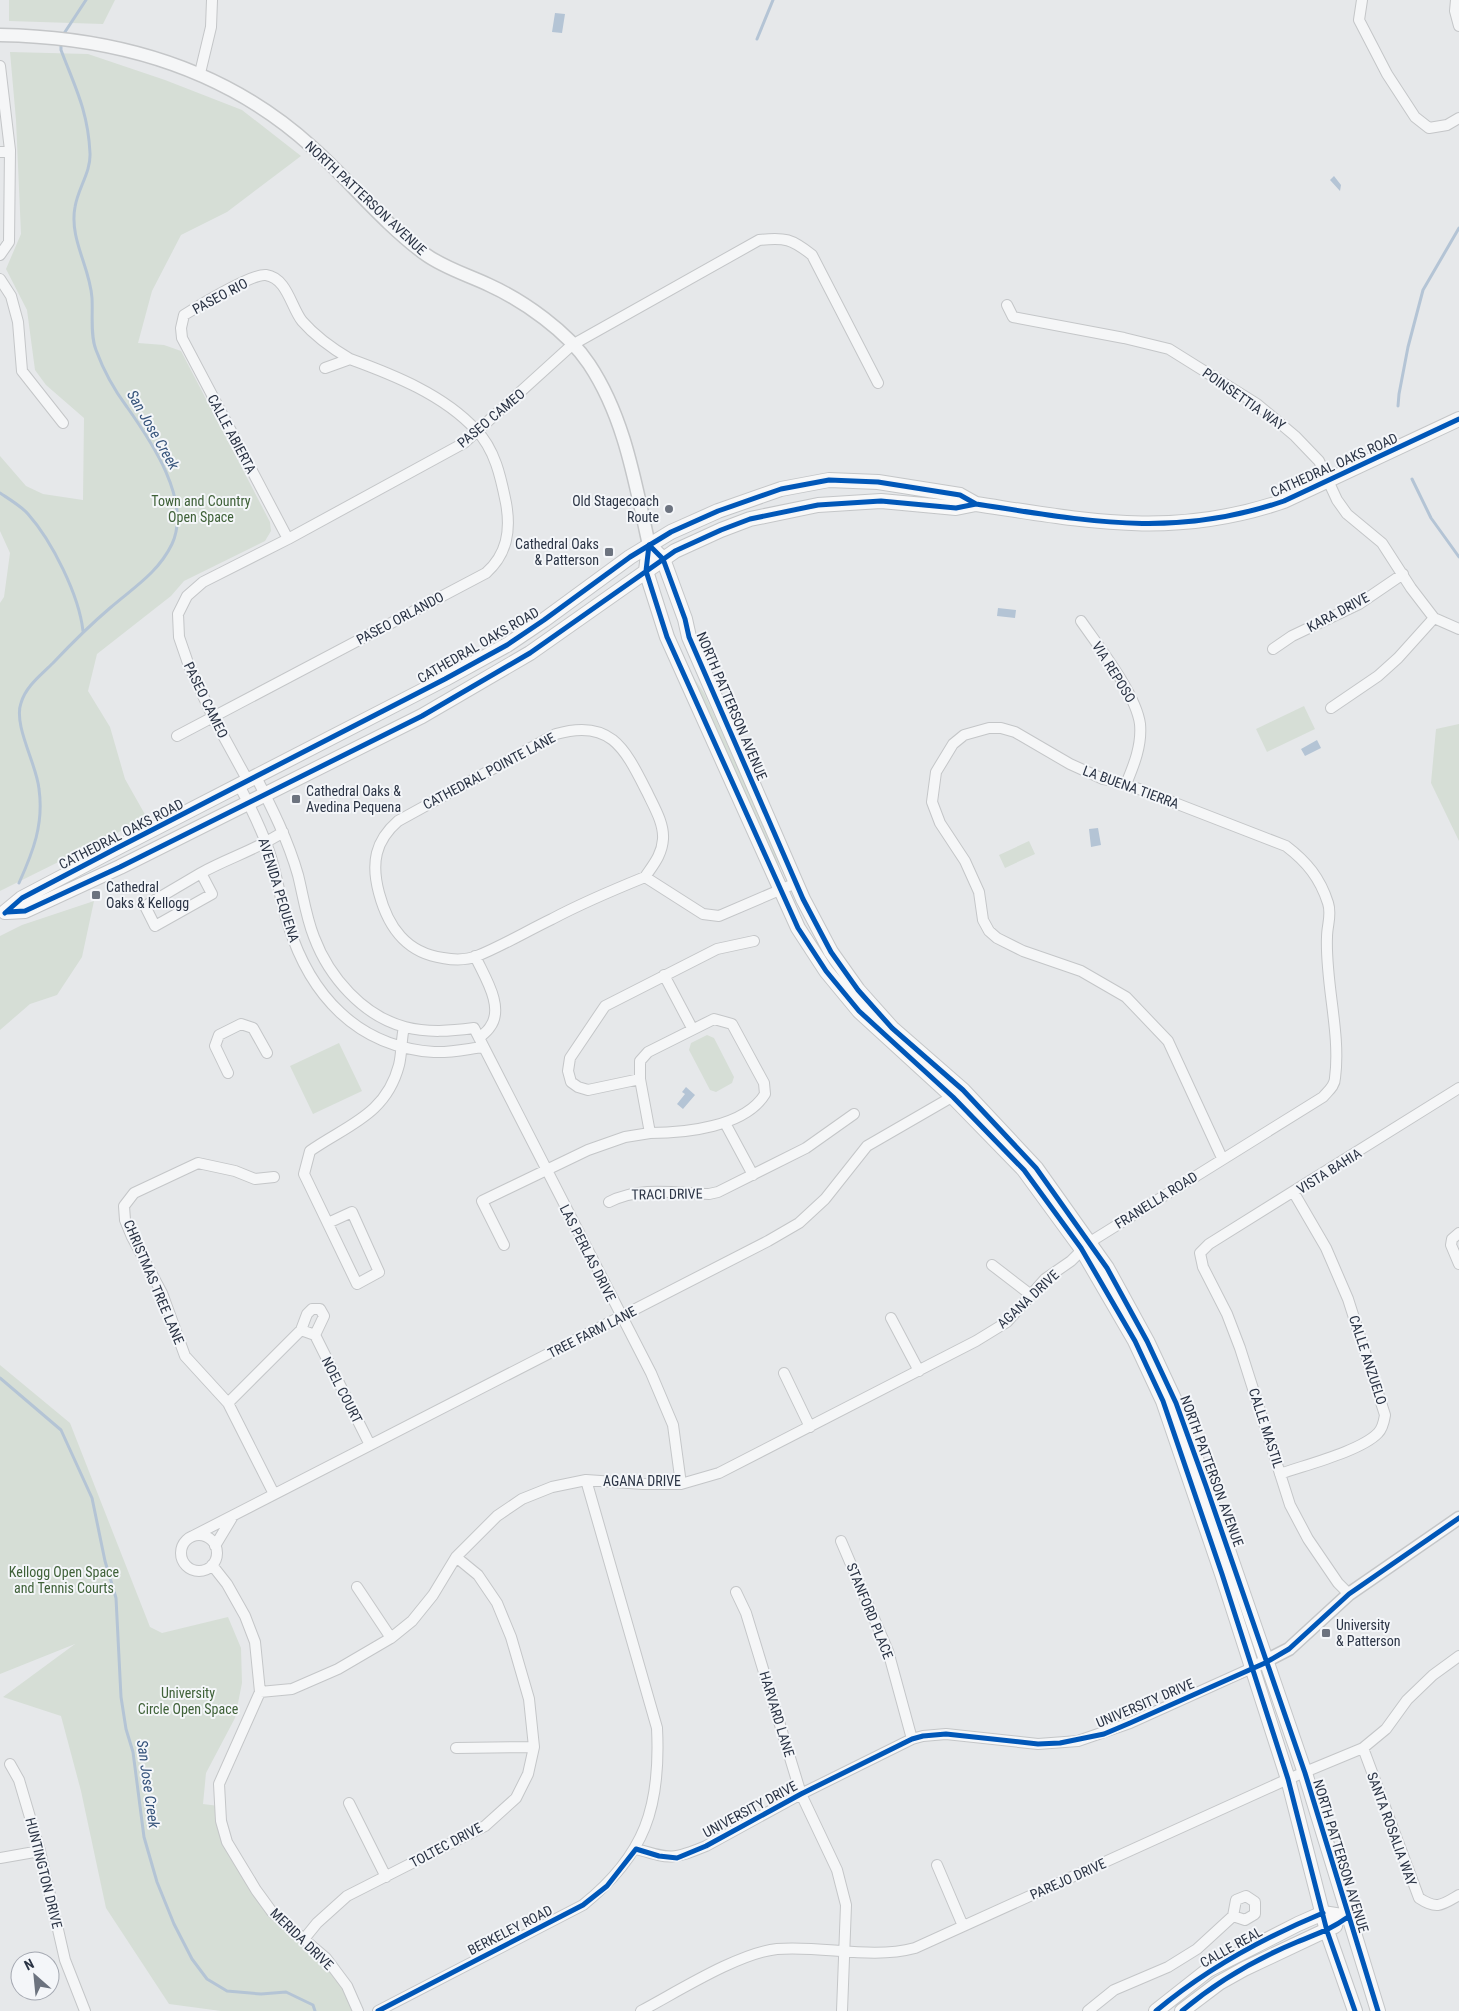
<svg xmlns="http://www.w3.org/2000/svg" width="1459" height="2011" font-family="'Roboto Condensed',sans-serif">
<rect width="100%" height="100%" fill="#e6e8ea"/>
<path fill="#d6ded6" d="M9,0h106l-12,24 -94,-3z
M10,52l78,2 77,26 77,30 59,46 -74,56 -46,23 -29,56 -14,52 26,2 17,6 89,171 1,9 -6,10 -81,40 -13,15 -74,58 -9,37 22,36 15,52 22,39 -147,73v-288l4,-6 6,-44 -10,-22v-75l26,30 17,8 40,6 1,-82 -38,-33 -11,-15 -8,-60 -21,-41 15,-35 -5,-114z
M668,619l22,53 14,21 74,164 2,16 -113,-249z
M1304,706l11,23 -48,23 -11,-23z
M1459,724v117l-28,-58 5,-54z
M1029,841l6,13 -30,14 -6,-13z
M94,901l-12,56 -25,38 -27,9 -30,26v-94l22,-11z
M707,1035l7,3 20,39 -2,6 -16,9 -6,-2 -21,-40 2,-7z
M339,1043l23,48 -49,23 -23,-48z
M0,1365l70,58 80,204 12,6 66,-16 13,31 1,35 -7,35 -29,55 -3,31 16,2 2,15 35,69 70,68 32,53h-137l-52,-7 -63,-96 -25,-117 -20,-75 -58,-19 72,-53 -75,30z"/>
<path fill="#b4c4d5" d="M555,13l10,1 -3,19 -10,-1z
M1334,176l7,9 -1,6 -10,-11z
M998,608l18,2 -1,8 -18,-2z
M1317,740l4,8 -16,8 -4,-7z
M1098,828l3,17 -10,2 -2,-18z
M686,1087l9,8 -12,14 -6,-5 8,-10 -3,-2z"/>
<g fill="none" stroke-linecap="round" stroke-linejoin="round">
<path stroke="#b4c4d5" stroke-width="3" d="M63,35l23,-35
M757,39l16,-39
M1398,406l1,-12 9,-47 15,-57 36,-62
M1412,479l19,39 28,39
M0,493c9,6 21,13 28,21 24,27 51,81 55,117
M19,883c14,-31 25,-59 20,-94 -2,-24 -26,-64 -18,-86 5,-17 20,-28 32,-40 18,-19 37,-38 57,-55 23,-20 48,-35 62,-64 20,-43 -21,-103 -45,-137 -12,-16 -24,-38 -31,-57 -6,-15 -3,-36 -4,-52 -2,-31 -23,-59 -17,-91 3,-19 16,-35 15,-54 -2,-42 -15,-66 -29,-103v-6
M0,1378l61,52 31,68 13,63 11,37 5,99 5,32 7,23 11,85 13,45 17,42 18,35 15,20 20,12 34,3 25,-2 27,13 2,6"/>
<defs>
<path id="minor" d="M1362,0l-3,20 28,54 28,43 14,11 18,-3 12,-7
M1456,0l-1,11 4,15
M0,66l10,84 -1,92 -9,13
M200,73l11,-46 1,-27
M0,152l10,-2
M0,279l11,17 7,26 4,49 41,52
M1007,305l6,12 111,21 45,11 88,55 38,32 24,25 18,39 10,14 35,29 29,45 23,30 25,11
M288,539l-106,-201 -1,-10 3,-13c13,-8 69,-42 82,-40 21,3 25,32 36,46 13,15 31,28 48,38
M1081,621c18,26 55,73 59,103 2,21 -6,41 -14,60
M1273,649l19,-13 67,-32 44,-30
M1331,708l47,-32 20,-18 36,-40
M177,736l309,-163c21,-19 25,-42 20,-70 -5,-25 -11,-54 -30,-73 -32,-35 -82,-55 -126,-71l-25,9
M256,777c16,31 32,63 42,98 5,20 8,42 16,62 15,40 49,79 91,90 23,6 46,4 69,1l177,345 22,52 8,59
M248,781l-35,-64 -24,-51 -10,-29 -1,-23 9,-18 16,-14 85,-43 176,-96 108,-98 187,-105c26,-3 33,-1 53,15l66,128
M239,785c11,21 22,43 30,66 8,23 11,49 19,73 22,71 69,123 146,128 16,1 33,-3 49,-5
M201,873l-56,33 10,20 57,-32 -11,-21c27,-15 57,-24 82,-41
M645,877c8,-12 17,-22 18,-38 1,-16 -9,-32 -16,-47 -22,-43 -36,-74 -91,-58l-158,87c-23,20 -27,42 -19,72 9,34 27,60 64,65 11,2 24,2 34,-2 25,-10 50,-25 75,-37 30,-16 61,-29 93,-42l58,37 16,2 77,-33
M475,956c9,20 30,51 15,71 -3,5 -8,8 -11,11
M664,975l28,53
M714,1019l18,5 32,59 1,11c-20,33 -80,39 -115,39l-10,-54v-18l8,-9z
M228,1073l-13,-27 4,-11 22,-11 12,4 14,25
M640,1079l-52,11 -10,-3 -7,-5 -3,-11 2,-13 35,-52 112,-57 37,-8
M725,1123l28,52
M274,1177l-19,2 -20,-8 -37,-8 -64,30 -10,13 1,14 7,17 30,56 23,63 43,47 46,91
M609,1202c31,-16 66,-9 100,-8l9,-2 88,-44 48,-34
M328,1223l24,-11 27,60 -22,12 -53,-110 6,-23c37,-26 76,-36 89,-86 3,-12 2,-25 5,-38
M1459,1233l-7,6 -1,6 8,19
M504,1245l-22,-44 106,-51 37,-13 25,-4
M992,1265l39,30
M891,1318l28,53
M301,1330l6,-16 5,-5h8l4,7 -9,19
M784,1373l26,54
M228,1403l73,-73 14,5 55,110
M1280,1474c25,-9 81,-23 98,-41 5,-5 6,-12 7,-18l-37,-116 -22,-51 -32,-55
M181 1553a18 18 0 1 1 36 0a18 18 0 1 1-36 0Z
M193,1536l575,-295 31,-18 26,-24 42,-53 90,-52
M841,1541l47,110 24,88
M215,1546l18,-30
M212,1565l15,19 18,32 10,26 5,50 -41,92 2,37 6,21 29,48 16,22 54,46 21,28 11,25
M357,1587l34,51
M736,1592l10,21 55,181 36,76 9,35 -4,106
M1349,1594l-11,-11 -30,-44 -18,-34 -50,-157 -13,-34 -24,-47 -3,-14 9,-9 250,-156
M260,1692l32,-3 46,-20 53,-31 21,-17 21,-26 23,-38 41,-41 25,-17 30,-12 34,-7 57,4h38l38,-11 257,-132 31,-19 38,-43 26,-18 19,-19 233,-145c5,-6 12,-11 12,-19 6,-45 -10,-95 -8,-141 0,-12 5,-22 1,-34 -8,-25 -21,-41 -42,-57l-160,-62 -23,-5 -33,-15 -55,-32 -14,-4h-12l-25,7 -11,9 -17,28 -4,30 8,21 25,38 14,31 4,28 6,11 8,7 26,13 58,20 45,26 42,44 54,117
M456,1748l78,-1
M1363,1748l56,150c18,12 23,7 40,-3
M10,1764l9,16 21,71 25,109 20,51
M349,1803l37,74
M636,1849c35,10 36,11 70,-3l95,-52 111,-55 11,-3 23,-2 92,10 40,-3 52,-18 122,-55
M0,1858l40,-7
M937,1865l26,61
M1246,1896l9,6v12l-10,6 -12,-4 3,-16z
M304,1939l13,-16 30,-27 138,-70 31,-28 12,-24 6,-27 -5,-48 -18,-62 -14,-34 -19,-28 -22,-18
M378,2011l205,-106c62,-50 78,-98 74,-177l-71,-248
M641,2011c36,-19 97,-58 136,-62 46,-4 93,11 138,-1l373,-169 75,-31 23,-19 21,-29 26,-25 26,-19
M1088,2011l26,-21 54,-23 29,-18 36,-33"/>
<path id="tertiary" d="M0,35c116,2 224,32 312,112 38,34 71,76 113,107 19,14 43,21 64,31 35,16 79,47 100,79 36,54 46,119 60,181
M1252,1668l37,-19 60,-55 110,-76"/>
<path id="secondary" d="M649,545l14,14 22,60 4,18 114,262 28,53 27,38 34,38 71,62 73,78 71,100 40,73 29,62 30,83 99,287 73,238
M649,545l-3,26 21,66 131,291 28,43 33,40 94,86 71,73 57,78 54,93 28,60 59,173 66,205 39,152 28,80
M5,912l17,-14 93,-49 330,-170 62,-34 37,-25 86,-63 41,-25 47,-21 63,-22 48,-9 49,2 82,13 16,9
M7,912l18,-1 95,-44 302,-151 108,-63 145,-102 46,-21 29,-11 68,-14 63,-4 75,7 20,-4c112,17 197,35 308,-3l175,-82
M1156,2011l52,-41 90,-46 25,-11 25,4
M1182,2011l37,-28 25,-14 91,-43"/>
</defs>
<use href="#minor" stroke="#c4c6c8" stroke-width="12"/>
<use href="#tertiary" stroke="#c4c6c8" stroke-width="15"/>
<use href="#secondary" stroke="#c4c6c8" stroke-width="16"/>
<use href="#minor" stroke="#f5f6f7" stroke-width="10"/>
<use href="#tertiary" stroke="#f5f6f7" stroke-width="12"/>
<use href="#secondary" stroke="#f8f8f8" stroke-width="14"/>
<defs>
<path id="cycleway" d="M649,545l14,14 22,60 4,18 114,262 28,53 27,38 34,38 71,62 73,78 71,100 40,73 29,62 30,83 99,287 73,238
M649,545l-3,26 21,66 131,291 28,43 33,40 94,86 71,73 57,78 54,93 28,60 59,173 66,205 39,152 28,80
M7,912l18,-1 95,-44 302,-151 108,-63 145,-102 46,-21 29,-11 68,-14 63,-4 75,7 20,-4c112,17 197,35 308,-3l175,-82
M5,913l17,-15 93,-49 330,-170 62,-34 37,-25 86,-63 41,-25 47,-21 63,-22 48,-9 49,2 82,13 16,9
M378,2011l205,-106 24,-19 29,-37 23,7 18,2 29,-12 95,-52 111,-55 11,-3 23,-2 92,10 22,-1 44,-9 26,-11 135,-60 24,-14 60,-55 110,-76
M1156,2011c50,-42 107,-73 167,-98
M1182,2011c34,-29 74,-52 115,-69 21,-9 31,-11 51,-25"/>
</defs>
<use href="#cycleway" stroke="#f4f6f9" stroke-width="8"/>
<use href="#cycleway" stroke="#0057b8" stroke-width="5"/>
</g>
<g fill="#6c737f" stroke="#f4f6f9" stroke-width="2">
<circle cx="669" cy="509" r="5"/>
<rect x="604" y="547" width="10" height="10" rx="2.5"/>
<rect x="291" y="794" width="10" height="10" rx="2.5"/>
<rect x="91" y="890" width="10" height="10" rx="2.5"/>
<rect x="1321" y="1628" width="10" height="10" rx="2.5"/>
</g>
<g text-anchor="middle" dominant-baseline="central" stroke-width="4" stroke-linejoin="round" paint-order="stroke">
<g font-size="14" fill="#2b3445" stroke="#f4f6f9">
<text transform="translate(366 198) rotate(43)">NORTH PATTERSON AVENUE</text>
<text transform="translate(220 296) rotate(-28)">PASEO RIO</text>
<text transform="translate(1244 399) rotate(35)">POINSETTIA WAY</text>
<text transform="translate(491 418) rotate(-40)">PASEO CAMEO</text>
<text transform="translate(232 434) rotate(62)">CALLE ABIERTA</text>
<text transform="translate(1334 465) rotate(-24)">CATHEDRAL OAKS ROAD</text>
<text transform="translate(1338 612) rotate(-28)">KARA DRIVE</text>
<text transform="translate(400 618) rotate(-28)">PASEO ORLANDO</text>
<text transform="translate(478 645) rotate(-30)">CATHEDRAL OAKS ROAD</text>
<text transform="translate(1114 672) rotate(58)">VIA REPOSO</text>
<text transform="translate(206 700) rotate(64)">PASEO CAMEO</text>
<text transform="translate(732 706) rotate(67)">NORTH PATTERSON AVENUE</text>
<text transform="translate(489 771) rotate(-28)">CATHEDRAL POINTE LANE</text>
<text transform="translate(1131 787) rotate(20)">LA BUENA TIERRA</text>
<text transform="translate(121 834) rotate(-27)">CATHEDRAL OAKS ROAD</text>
<text transform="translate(279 890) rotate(73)">AVENIDA PEQUENA</text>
<text transform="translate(1329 1171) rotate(-32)">VISTA BAHIA</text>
<text transform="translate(667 1194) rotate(-1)">TRACI DRIVE</text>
<text transform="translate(1156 1200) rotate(-32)">FRANELLA ROAD</text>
<text transform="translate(588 1253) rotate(63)">LAS PERLAS DRIVE</text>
<text transform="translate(154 1282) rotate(67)">CHRISTMAS TREE LANE</text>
<text transform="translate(1028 1299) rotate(-43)">AGANA DRIVE</text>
<text transform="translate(592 1332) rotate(-27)">TREE FARM LANE</text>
<text transform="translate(1368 1360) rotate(72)">CALLE ANZUELO</text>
<text transform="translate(342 1390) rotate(63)">NOEL COURT</text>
<text transform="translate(1266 1428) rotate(72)">CALLE MASTIL</text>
<text transform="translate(1212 1471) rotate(70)">NORTH PATTERSON AVENUE</text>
<text x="642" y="1481">AGANA DRIVE</text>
<text transform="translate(870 1611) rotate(68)">STANFORD PLACE</text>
<text transform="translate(1145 1703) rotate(-23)">UNIVERSITY DRIVE</text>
<text transform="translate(777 1714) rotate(73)">HARVARD LANE</text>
<text transform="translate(750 1809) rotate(-28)">UNIVERSITY DRIVE</text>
<text transform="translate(1392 1829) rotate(70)">SANTA ROSALIA WAY</text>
<text transform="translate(446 1845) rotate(-28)">TOLTEC DRIVE</text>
<text transform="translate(1341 1856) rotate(73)">NORTH PATTERSON AVENUE</text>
<text transform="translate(44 1873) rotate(76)">HUNTINGTON DRIVE</text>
<text transform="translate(1068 1879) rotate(-24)">PAREJO DRIVE</text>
<text transform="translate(510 1930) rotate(-27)">BERKELEY ROAD</text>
<text transform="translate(302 1939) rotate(44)">MERIDA DRIVE</text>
<text transform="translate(1231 1947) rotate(-29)">CALLE REAL</text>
</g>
<g font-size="14" fill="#3f6138" stroke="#f4f6f9">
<text x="201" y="501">Town and Country<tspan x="201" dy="16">Open Space</tspan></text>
<text x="64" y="1572">Kellogg Open Space<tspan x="64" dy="16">and Tennis Courts</tspan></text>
<text x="188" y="1693">University<tspan x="188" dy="16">Circle Open Space</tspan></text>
</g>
<g font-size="14" fill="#2b3445" stroke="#f4f6f9" text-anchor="start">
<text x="659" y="501" text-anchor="end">Old Stagecoach<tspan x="659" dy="16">Route</tspan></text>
<text x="599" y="544" text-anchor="end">Cathedral Oaks<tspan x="599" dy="16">&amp; Patterson</tspan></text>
<text x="306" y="791">Cathedral Oaks &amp;<tspan x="306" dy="16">Avedina Pequena</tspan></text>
<text x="106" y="887">Cathedral<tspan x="106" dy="16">Oaks &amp; Kellogg</tspan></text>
<text x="1336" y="1625">University<tspan x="1336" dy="16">&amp; Patterson</tspan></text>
</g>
<g font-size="15" font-style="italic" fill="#34527a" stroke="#f4f6f9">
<text transform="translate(153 430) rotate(60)">San Jose Creek</text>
<text transform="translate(148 1784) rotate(82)">San Jose Creek</text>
</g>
</g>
<g transform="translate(35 1976) rotate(333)"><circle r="24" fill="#f4f6f9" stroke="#a4a8b1"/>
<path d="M0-4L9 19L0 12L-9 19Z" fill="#6c737f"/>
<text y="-8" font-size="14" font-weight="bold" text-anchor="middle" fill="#2b3445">N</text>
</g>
</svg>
